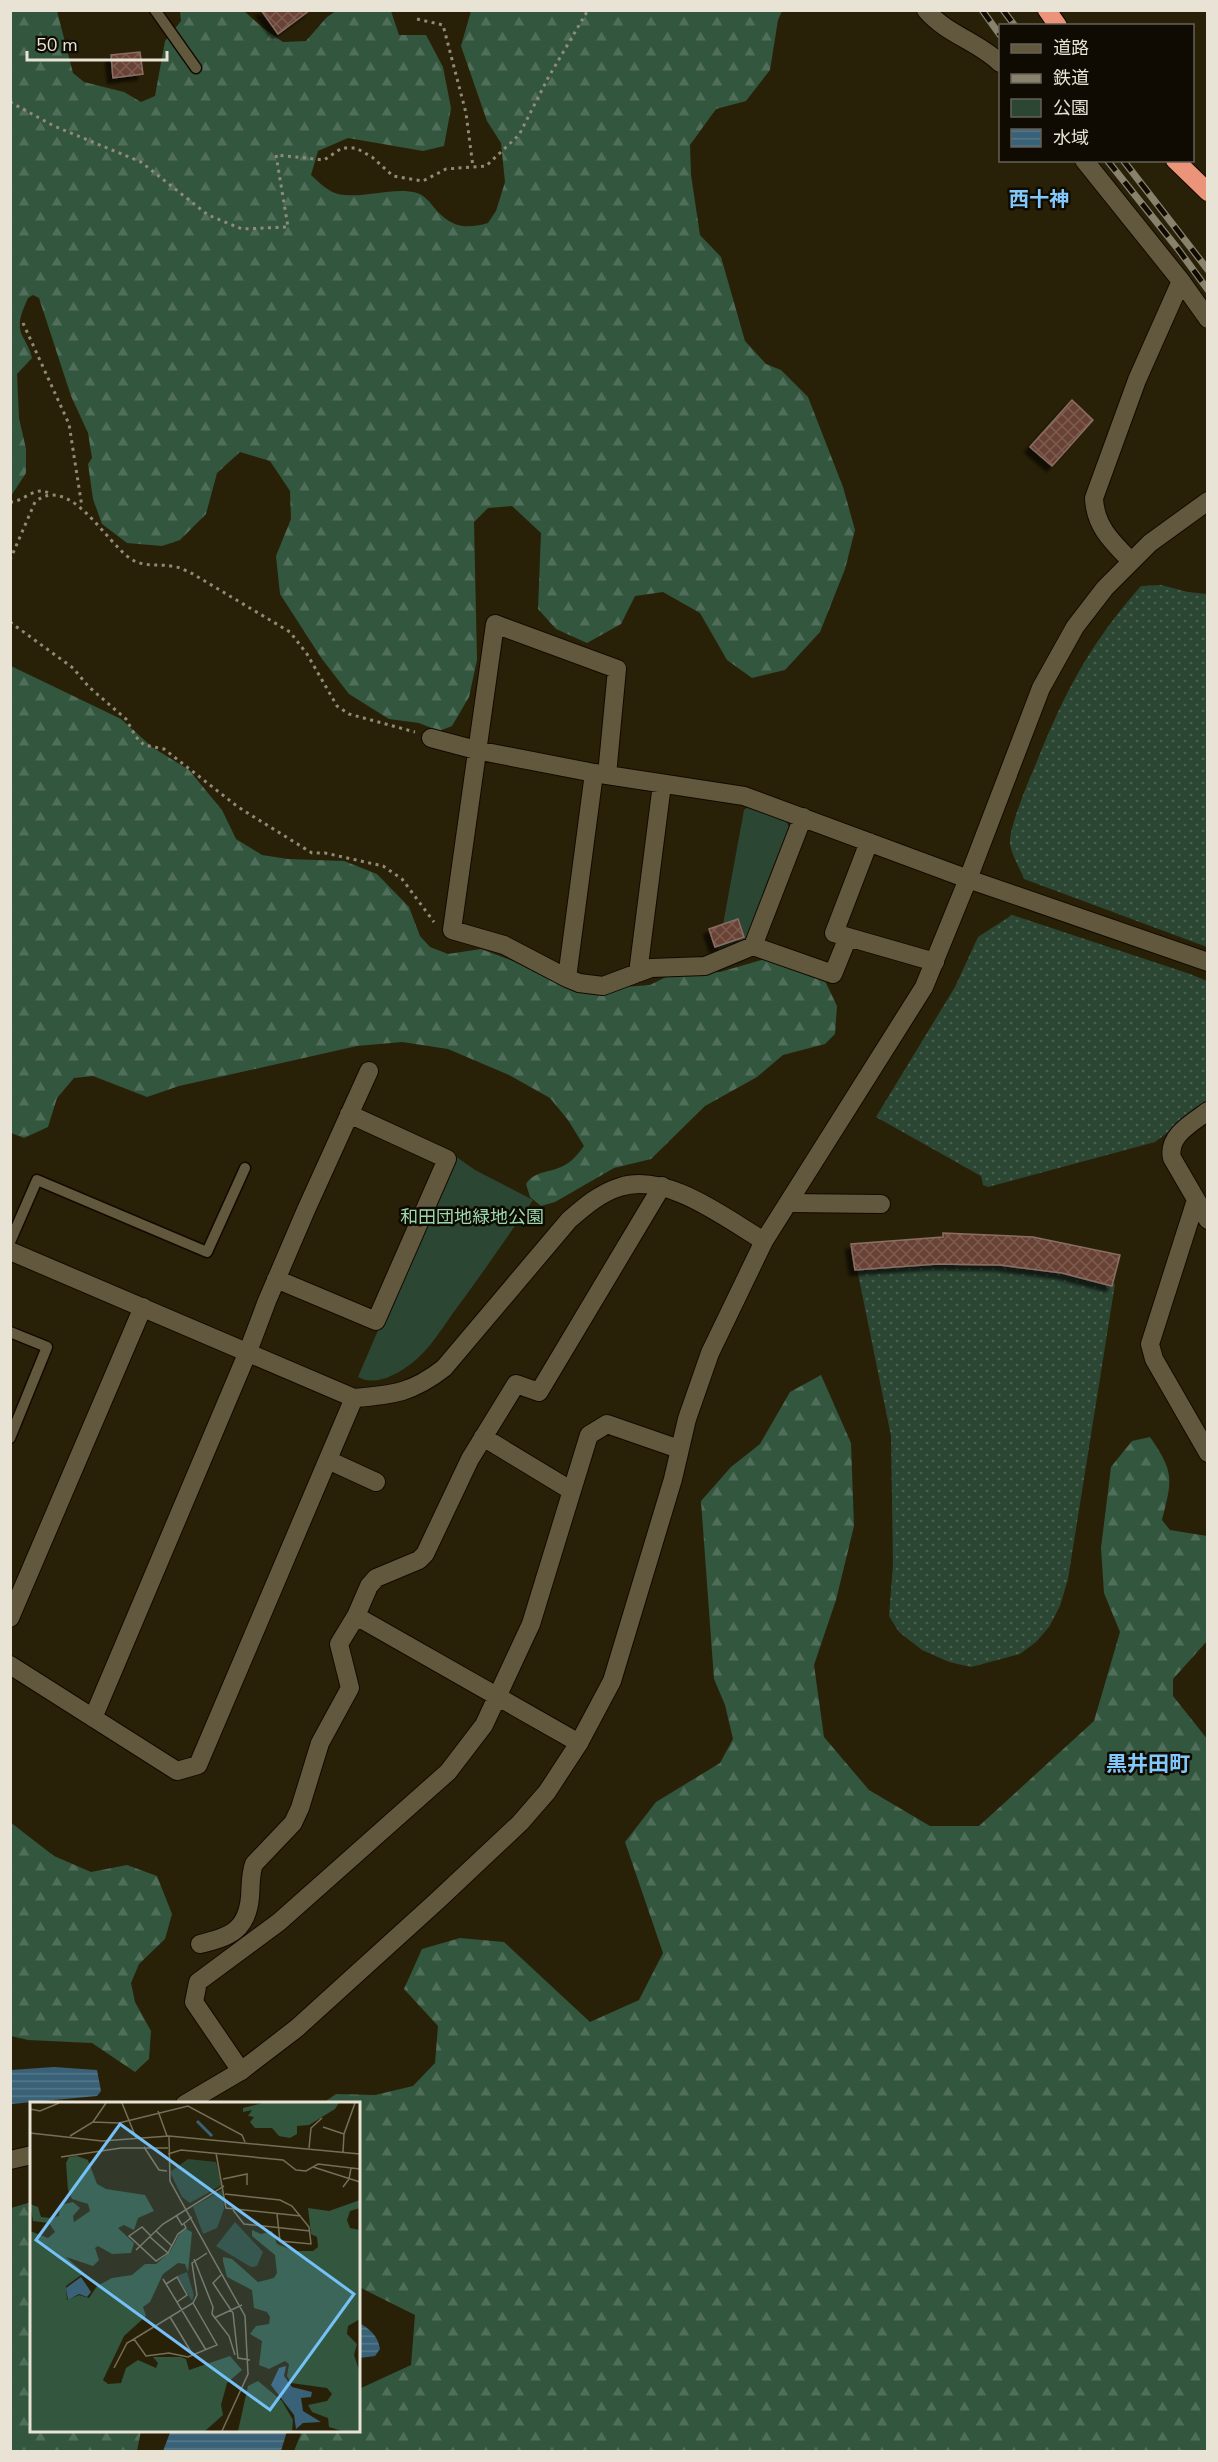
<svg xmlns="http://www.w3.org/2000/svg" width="1218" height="2462" font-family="'Nunito Sans','Noto Sans JP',sans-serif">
<defs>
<pattern id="grass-dots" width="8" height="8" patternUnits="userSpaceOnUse" patternTransform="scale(1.5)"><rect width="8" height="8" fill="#2c4634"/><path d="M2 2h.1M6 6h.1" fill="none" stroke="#4b6150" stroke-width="1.8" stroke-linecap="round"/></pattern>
<pattern id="forest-firs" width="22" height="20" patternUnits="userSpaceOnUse" patternTransform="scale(1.5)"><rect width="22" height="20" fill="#32563e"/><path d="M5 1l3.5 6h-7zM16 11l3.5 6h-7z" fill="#506e59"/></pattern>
<pattern id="water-rules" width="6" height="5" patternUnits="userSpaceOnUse" patternTransform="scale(1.5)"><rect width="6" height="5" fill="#396177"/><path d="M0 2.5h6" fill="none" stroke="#567889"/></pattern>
<pattern id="building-cross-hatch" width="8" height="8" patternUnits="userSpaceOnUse" patternTransform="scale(1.5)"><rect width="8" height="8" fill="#684235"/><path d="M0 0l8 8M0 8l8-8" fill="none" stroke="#7e5d51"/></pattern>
<filter id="shadow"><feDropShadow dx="-5.5" dy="5.5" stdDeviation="1.5" flood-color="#0009"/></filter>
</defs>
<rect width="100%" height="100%" fill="#292107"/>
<path fill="url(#grass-dots)" d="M1161,585l27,7 19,2v353l-183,-68c-4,-11 -15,-28 -14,-39 1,-15 16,-54 23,-69 30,-75 54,-124 108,-185z
M1012,915l178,59 17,7v121l-52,40 -167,45 -5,-2 -2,-9 -105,-59 79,-130 23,-50z
M902,1263h114l99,21 -47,295 -8,27 -11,21 -13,15 -16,12 -49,13 -22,-5 -27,-12 -23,-18 -10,-16 4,-51 -2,-129 -34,-167z"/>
<path fill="url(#forest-firs)" d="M10,11h47l16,62 11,9 40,10 17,10 14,-6 10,-55 16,-20 -1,-10h64l19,17 20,14 23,-1 21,-24 9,-6h55l8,24h27l17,32 8,41 -7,38 -21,5 -75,-13 -30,13 -7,24c6,5 11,11 18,15 21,14 62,-5 88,3 9,3 14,11 20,18 16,17 30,18 51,12l8,-12 9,-29 -4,-39 -14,-22 -26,-75 10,-35h311l-4,9 -8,50 -24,31 -30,8 -26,36 1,30 9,60 21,22 24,84 21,23 15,6 27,27 35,90 12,43 -10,39 -25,63 -35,38 -33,8 -25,-18 -27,-47 -37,-21 -28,4 -14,28 -34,19 -31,-14 -18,-20 3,-76 -29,-27 -24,2 -14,14 3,138 -8,37 -17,29 -13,5 -20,-8 -30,-4 -40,-25 -27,-35 -42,-65 -4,-38 15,-37 -1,-28 -20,-30 -30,-9 -23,21 -11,41 -26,26 -18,6 -35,-3 -25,-19 -9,-25 -5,-35 4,-6 -4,-25 -17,-37 -32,-98 -6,-3 -5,3c-5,12 -12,25 -6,37 4,8 8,14 10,23l-15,16 2,44 7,31v24l-15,23z
M11,666l110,53 31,28 37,23 33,40 14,29 26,16 26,4 56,2 33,13 32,33 11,29 10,11 18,7 33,-5 54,20 21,14 30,7 64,-5 16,-8 20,-5h34l45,-13 25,4 35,18 12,25 -2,28 -10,10 -42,11 -26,22 -52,29 -54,53 -37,9 -59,34 -14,4 -11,-9 -4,-13c8,-13 23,-11 37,-18 9,-4 15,-12 21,-20l-16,-26 -18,-22 -41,-23 -61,-26 -46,-7 -45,4 -178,40 -32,11 -54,-21 -19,2 -17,20 -9,29 -24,11 -13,-5z
M821,1375l30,68 3,83 -18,74 -22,65 10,72 45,53 61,36h49l115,-105 26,-89 -16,-39 -3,-45 10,-81 21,-26 18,-4c25,36 22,43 12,83l8,10 37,6v105l-34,38v17l35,44 -1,711h-913l8,-20 56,-1 1,-41 52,-24 4,-50 -56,-28 -1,-183 -35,-1 13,-9 39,1 38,-9 22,-23 3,-37 -34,-37 18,-40 38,-11 44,4 86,80 49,-22 24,-47 -38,-111 31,-40 64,-39 13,-24 -8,-34 -11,-26 -13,-178 30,-34 29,-23 30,-52z
M10,1822l44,34 37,16 36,-7 30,11 15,38 -7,25 -26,25 -8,19 4,19 16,29 -2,28 -14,13 -43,-29 -64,-3 -17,-4z
M31,2202l1,228 109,1 -4,20h-126v-243z"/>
<path fill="#2c4634" d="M748,807l38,14 3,6 -42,114 -29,11 26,-142z
M455,1156l20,14 58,30c-27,38 -52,76 -80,113 -12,17 -24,37 -41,50 -14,11 -37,24 -54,14l94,-219z"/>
<path fill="url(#water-rules)" d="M54,2067l43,3 4,21 -4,5 -86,8v-34z
M358,2322c12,7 20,14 22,27l-5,7 -16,2z
M171,2430h116v1l-6,20h-118z"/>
<path fill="url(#building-cross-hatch)" stroke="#8b6d63" stroke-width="1.5" filter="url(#shadow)" d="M261,10h49l-32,24z
M140,52l3,22 -30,4 -2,-23z
M1072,400l21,20 -41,46 -22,-19z
M738,919l6,18 -29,10 -6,-18z
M943,1233l90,4 87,18 -8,31 -50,-13 -62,-8 -63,-1 -82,6 -4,-26 92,-7z"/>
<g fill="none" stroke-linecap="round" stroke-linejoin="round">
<defs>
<path id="lane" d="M155,10l41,58
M10,1242l27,-62 170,72 38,-84
M10,1332l37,15 -37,91"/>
<path id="street" d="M926,10c20,24 53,32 74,53
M1084,160l97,121 27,38
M1131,561c-19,-19 -36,-35 -37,-63l43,-118 44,-99
M431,738l45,12 118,23 150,23 224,83
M594,773l-27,205 12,5 24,3 48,-18 54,-2 48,-20 80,28 15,-37
M869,842l-35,91 101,29
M753,946l50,-129
M638,973l24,-189
M567,978l-63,-33 -52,-15 43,-306 122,45 -10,106
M1208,1111c-16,12 -41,25 -36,47l36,62
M1196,1200l-46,144 4,15 54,94
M789,1203l92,1
M276,1279l100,42 71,-162 -98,-45
M483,1437l89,54
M328,1460l48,22
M356,1616l223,127
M10,1618l133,-311
M10,1665l167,106 21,-6 156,-367
M93,1718l154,-364 20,-53 39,-91 63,-139
M200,1944c29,-7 47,-13 50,-47 1,-12 0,-22 4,-33l39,-41 7,-15 20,-65 30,-55 -11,-44 17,-28 13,-30 7,-8 43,-18 6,-6 45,-95 46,-75 23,8 123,-206
M241,2071l-47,-69 4,-20 81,-60 169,-150 36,-47 47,-101 58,-189 18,-11 72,25"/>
<path id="secondary" d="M968,879l240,83
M10,1251l344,147c39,-3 58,-5 90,-30l125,-148c15,-13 31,-27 51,-33 47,-15 105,31 144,54
M185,2104l56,-33 56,-43 140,-127 83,-78 27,-31 32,-49 33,-62 61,-202 14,-60 23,-66 54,-112 160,-254 44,-108 73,-191 34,-61 30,-39 45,-45 58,-42
M10,2160l22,-5"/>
<path id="highway" d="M1047,10l11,16
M1175,160l33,32"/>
</defs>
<use href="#lane" stroke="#120a00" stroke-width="13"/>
<use href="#street" stroke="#120a00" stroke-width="20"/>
<use href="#secondary" stroke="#120a00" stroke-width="20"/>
<use href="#highway" stroke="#120a00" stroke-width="20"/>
<path stroke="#908a76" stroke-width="3" stroke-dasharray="3 4.5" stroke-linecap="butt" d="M417,19l26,6 23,88 7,54
M10,102l44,24 87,36 67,53 34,14 46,-2 -12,-72 48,5 18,-12h14l16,9 21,19 30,5 23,-12 40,-3 33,-31 29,-57 40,-68
M23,323l46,101 13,83
M10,502c14,0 26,-18 40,-8
M10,560l25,-58c35,-29 71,41 96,57 14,9 29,4 45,8 6,1 12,5 17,7l97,58 17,22 30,52 12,8 66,18
M10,622l63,46 16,19 37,32 10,18 8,8 20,4 74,58 74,46h13l58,13 19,13 32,43"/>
<use href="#lane" stroke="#62583e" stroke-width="10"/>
<use href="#street" stroke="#62583e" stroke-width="18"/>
<use href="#secondary" stroke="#62583e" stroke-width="18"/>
<use href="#highway" stroke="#ec947a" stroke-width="18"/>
<defs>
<path id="rail" d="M982,10l18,25
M1003,10l12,16
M1107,160l71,89 30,41
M1123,160l85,110"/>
</defs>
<use href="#rail" stroke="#88826d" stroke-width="7"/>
<use href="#rail" stroke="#0f0b03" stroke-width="4.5" stroke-dasharray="14" stroke-linecap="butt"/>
</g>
<g text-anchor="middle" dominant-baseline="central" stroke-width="5" stroke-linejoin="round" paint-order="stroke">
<g font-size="18" fill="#9bd9ad" stroke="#0f0b03">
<text x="472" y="1217">和田団地緑地公園</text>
</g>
<g font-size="20" font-weight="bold" fill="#83c8fb" stroke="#0f0b03">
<text x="1039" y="199">西十神</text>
</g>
<g font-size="21" font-weight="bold" fill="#83c8fb" stroke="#0f0b03">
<text x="1148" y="1764">黒井田町</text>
</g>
</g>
<g transform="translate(30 2102)">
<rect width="330" height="330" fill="#292107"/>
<path d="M158,57l28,3 6,23 -32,18 -8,-6 -12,-25zM193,87l1,20 -7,19 -14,6 -10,-27zM205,120l28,30 -6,14 -6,1 -35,-21z" fill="#2c4634"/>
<path d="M233,1h76l-4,6 -26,16 -12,1v8l-7,4 -11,-2 -7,-8h-17l-5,-6 4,-5 -6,-1 4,-6 -9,2v-4zM47,54l11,4 9,24 9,5 39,6 9,16 -16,7 -4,12 -10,-5 -6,3 16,15 -3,10 -19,1 -14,-8 -3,2 4,12 -6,6 -27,-9 18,16 -18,13 1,14 12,-5 10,3 8,-12 15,-8 20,-3 13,-11h11l14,-12 10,-19 6,-4 6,3 -4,40 -3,-8 -7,-1 -15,11 -13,28 -7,5 3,9 -22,20 -21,44 5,4 13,-1 5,-15 12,-8 18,8 2,-5 -5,-6h28l5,2 3,11 41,-14 12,14 -15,13 -6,22 2,10 -18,16h-175v-200l18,7 7,-6 -6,-9 -16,-2 -3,-17 8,3 3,10 10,1 8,-2 1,-11 13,-3 7,6 -7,8 1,6 16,-11 -2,-7 -16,-5 -4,-9 -2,-27 3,-6zM330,98v8l-10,3 -3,9 3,8 10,2v89l-12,7 -1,8 10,10 -3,11 6,18v58h-18l-13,-4 -1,-9 -16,-6 -4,-7 19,-4 5,-7 -5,-6 -36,-5 -4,-7 2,-12 -4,-3 -16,8 -10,-4 3,-24 -12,-7 6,-8 13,-2 1,-7 -3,-5 -13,-4 -2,-18 -25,-13 -4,-16v-4l9,2 26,23 16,-4 3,-5 -2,-18 -23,-19v-6l9,4 11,-3 5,13 17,7h19l5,-4 -1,-10 -6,-3 -3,-26 21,3zM228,279l24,20 11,19 -1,11h-54l10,-45z" fill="#32563e"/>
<path d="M157,170l7,23 -2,6 -15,-25z" fill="#2c4634"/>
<path d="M51,175l10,15 -4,5 -8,-3 -11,6 -2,-12zM256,264l-2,10 8,11 20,5 -1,5 -10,1 2,13 18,11 -18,1 -7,6 -2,-14 -23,-30 8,-17z" fill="#396177"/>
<path fill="none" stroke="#396177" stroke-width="3" d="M167,19l15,15"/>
<path fill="none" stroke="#756f59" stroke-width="1.5" d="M92,1l14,35M0,7l10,2 19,-8M128,9l9,25M63,20l26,1 69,-17 54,29 3,7M293,25l21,7M0,31l72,8 67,-5 191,18M40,34l23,-14 13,-19M139,34l1,45 75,135 3,58 -26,57M114,45l15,23 8,1M279,46l2,-20 11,-10M313,50l1,-18 11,-31M186,51l10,55 75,8M138,52l13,-4 102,10 13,10 10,1 12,-7 42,5M31,55l60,-9h47M283,65l47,15M193,77l24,-5v11M313,85l6,-8 2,-11M195,92l55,6 12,6 17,21 2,17 -31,-3 -3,-27M203,108l11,14 66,7M146,113l6,10 10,-8M126,129l16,15M121,134l-9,-9 -13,9 27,25 12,-8M120,135l18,16 10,-19 8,-6 -2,-4M106,148l27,-26 61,-38M164,157l19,48 -1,7 17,22 6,19M191,173l-8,8 20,30 5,45 12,2M133,177l43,71M136,182l11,-7 10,18 -10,7M140,215l23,38M184,216l28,-13M104,237l59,-36 4,-8 -5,-32 15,-10M84,266l13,-25 7,-4 12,17 23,-3 19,4 29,-12 -24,-42"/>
<path fill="#75c0f6" fill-opacity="0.15" stroke="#75c0f6" stroke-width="3" d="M90,22l234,170 -84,116 -234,-170z"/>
<rect width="330" height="330" fill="none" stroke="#e8e3d4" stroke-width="3"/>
</g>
<rect width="1218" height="2462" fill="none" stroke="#e8e3d4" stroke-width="24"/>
<rect x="999" y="24" width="195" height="138" fill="#0f0b03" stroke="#666157" stroke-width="1.5"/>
<rect x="1011" y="44" width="30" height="9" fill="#62583e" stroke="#666157" stroke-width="1.5"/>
<text x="1053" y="54" font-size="18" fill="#e8e3d4">道路</text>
<rect x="1011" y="74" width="30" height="9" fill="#88826d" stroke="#666157" stroke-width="1.5"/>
<text x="1053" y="84" font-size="18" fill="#e8e3d4">鉄道</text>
<rect x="1011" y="99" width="30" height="18" fill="#2c4634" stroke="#666157" stroke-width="1.5"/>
<text x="1053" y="114" font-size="18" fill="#e8e3d4">公園</text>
<rect x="1011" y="129" width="30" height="18" fill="url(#water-rules)" stroke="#666157" stroke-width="1.5"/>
<text x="1053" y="144" font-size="18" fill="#e8e3d4">水域</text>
<path d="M27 51v9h140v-9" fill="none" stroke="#e8e3d4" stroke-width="3"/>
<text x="36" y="51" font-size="18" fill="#e8e3d4" stroke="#0f0b03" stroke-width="4.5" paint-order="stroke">50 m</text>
</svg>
